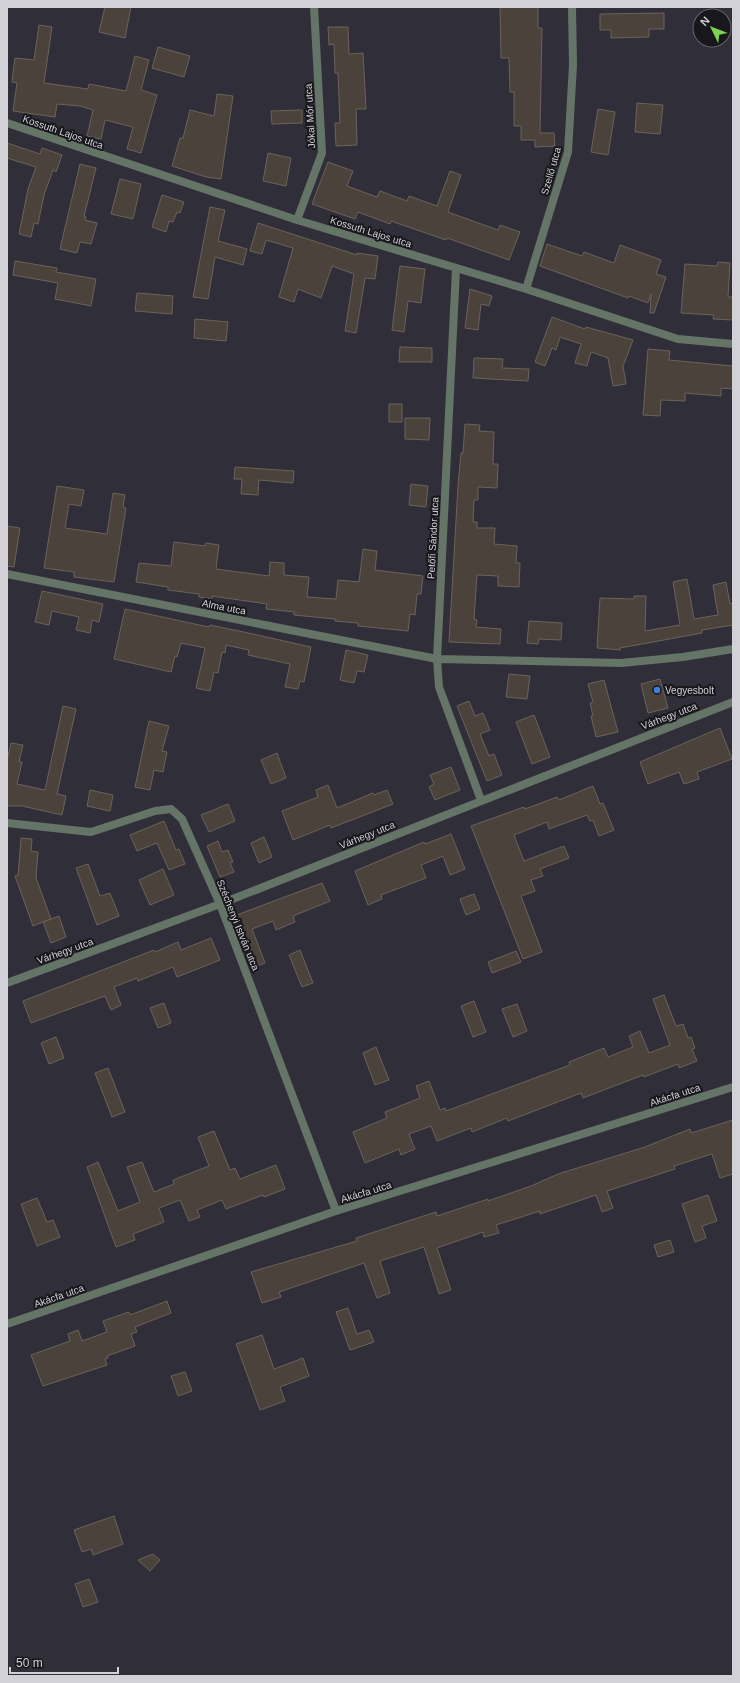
<svg xmlns="http://www.w3.org/2000/svg" width="740" height="1683" font-family="Arial,sans-serif">
<rect width="100%" height="100%" fill="#302f39"/>
<path fill="#4b423b" stroke="#6c625a" d="M105,7h26l-6,31 -26,-6z
M500,7h38v21h4l-2,105h14l1,13 -20,1v-7h-14v-14h-7v-34h-4l-1,-34h-8z
M664,13v16h-15v8l-38,1v-8h-11v-16z
M39,25l13,2 -8,56 44,6 1,-5 37,7 9,-35 14,4 -8,30 16,5 -16,58 -14,-4 6,-22 -28,-7 -4,19 -14,-3 6,-26 -13,-4 -23,-2 -2,13 -42,-6 4,-28 -5,-1 3,-24 19,2z
M328,27h20l1,27 14,-1 3,56h-10l1,36 -21,1 -1,-23h5l-2,-50h-3l-1,-29 -5,1z
M158,47l32,9 -6,21 -32,-9z
M217,94l16,2 -12,83 -15,-2 -34,-11 8,-28h3l7,-28 24,6z
M637,103l26,2 -3,29 -25,-2z
M598,109l17,3 -7,43 -17,-3z
M302,110v13l-30,1 -1,-13z
M7,143l33,11 2,-6 20,7 -6,17 -3,-2 -9,25 -6,29 -4,-1 -3,14 -12,-3 9,-45 8,-22 -29,-9z
M268,153l23,5 -5,28 -23,-5z
M328,162l25,9 -6,15 30,11 3,-6 27,10 2,-5 28,10 13,-35 11,4 -13,37 50,18 2,-5 20,7 -11,28 -62,-22 -1,2 -55,-19 -1,3 -32,-12 -3,7 -43,-15z
M80,164l16,4 -12,48 2,1 -1,3 12,3 -6,21 -11,-2 -3,11 -17,-4z
M120,179l21,5 -8,35 -22,-5z
M162,195l22,7 -4,11 -3,-1 -4,10 -4,-1 -3,11 -14,-5z
M210,207l15,3 -7,31 29,8 -4,16 -28,-8 -7,42 -15,-2z
M258,223l99,32v-2l21,3 -3,23 -10,-1 -9,55 -11,-2 9,-57 -22,-8 -11,32 -23,-9 -4,13 -15,-5 14,-49 -27,-8 -4,14 -12,-3z
M547,244l35,12 2,-4 30,11 6,-18 41,15 -5,14 10,3 -12,36h-4l1,-19 -3,9 -19,-7 -1,2 -88,-32z
M15,261l42,7 -1,4 40,7 -5,27 -36,-7 3,-16 -45,-8z
M718,262l12,1 -2,34h5v23l-20,-1 1,-4 -33,-2 4,-49 32,2z
M400,266l25,3 -4,34 -13,-2 -4,31 -12,-2z
M470,289l22,7 -3,10 -8,-2 -3,26 -13,-2z
M137,293l36,3 -1,18 -37,-3z
M552,317l33,12 1,-2 47,13 -10,26 3,18 -13,2 -5,-28 -17,-6 -4,14 -12,-3 6,-19 -21,-7 -4,13 -4,-2 -7,18 -10,-4z
M195,319l33,3 -2,19 -32,-3z
M400,347l32,1v14h-33z
M648,349l22,2 -1,9 64,6v23l-12,-1v8l-36,-3v8l-24,-1 -1,16 -17,-1z
M474,358l29,1 -1,9 27,1 -1,12 -55,-3z
M389,404h13v18h-13z
M405,418h25l-1,22 -24,-1z
M465,424l15,1 -1,6 15,1 -1,32h5l-1,24 -19,-1v13h-4l-1,22h4v6h18l-1,16 23,2 -1,17h4l-1,24 -21,-1v-10l-21,-1 -3,44 3,1 -1,7 25,2 -1,15 -51,-2 9,-156 3,-33h2z
M235,467l59,4 -1,12 -34,-3 -1,15 -17,-1 1,-15h-8z
M411,484l17,2 -2,21 -17,-2z
M57,486l27,4 -3,16 -12,-2 -4,24 42,6 6,-41 12,2 -2,12 3,1 -12,74 -40,-5v-5l-30,-4z
M7,526l13,2 -6,39 -7,-1z
M174,542l31,4 1,-3 13,2 -3,24 53,7 1,-14 14,1v12l25,2 -2,20 29,2 2,-19 21,2 4,-33 14,2 -2,19 48,6 -2,18h-4l-2,21 -5,-1 -2,17 -50,-5v-3l-23,-2v-2l-41,-4v-3l-28,-3 1,-5 -55,-8v3l-13,-2v-3l-31,-4v-3l-32,-5 3,-19 32,3z
M687,579l7,40 24,-4 -5,-30 13,-3 4,22 3,-1v22l-31,5v3l-82,15v2l-23,-2 3,-50 34,1v-3h12l-1,35 35,-6 -7,-43z
M42,591l61,13 -4,18 -7,-2 -2,13 -14,-3 3,-13 -27,-6 -3,14 -14,-3z
M125,609l84,18 1,-2 43,9 58,13 -7,35 -4,-1 -2,8 -13,-2 5,-23 -42,-9 1,-5 -23,-5 -1,8 -3,-1 -4,21 -4,-1 -4,19 -14,-3 9,-40 -24,-5 -4,14 -2,-1 -4,16 -57,-13z
M529,621l33,2 -1,17 -22,-1 -1,5 -11,-1z
M346,650l22,5 -4,17 -7,-1 -3,12 -14,-3z
M509,674l21,2 -3,23 -21,-2z
M660,679l8,29 -20,5 -7,-29z
M604,680l14,52 -22,5 -5,-21h2l-3,-13 3,-1 -5,-18z
M469,701l6,15 8,-3 7,17 -10,4 9,22 5,-2 8,21 -15,6 -30,-75z
M63,706l13,3 -19,85 9,2 -4,19 -40,-9h-15v-45l4,-18 12,2 -4,17h3l-5,22 28,6z
M534,715l16,42 -18,7 -16,-42z
M149,721l20,5 -7,25 5,1 -4,20 -9,-2 -4,20 -15,-3z
M720,728l12,31 -35,13 2,7 -15,5 -5,-12 -31,12 -8,-22z
M277,753l9,25 -15,6 -10,-24z
M451,767l9,23 -25,10 -6,-13 5,-3 -4,-9z
M328,785l9,23 36,-15 1,2 13,-5 6,14 -62,24 -1,-3 -37,15 -11,-29 36,-14 -2,-7z
M593,786l7,18 3,-1 11,27 -15,6 -6,-16 -3,1 -3,-6 -38,14 -2,-7 -33,13 10,26 40,-15 5,12 -29,11 3,7 -12,4 4,11 -14,5 21,56 -19,7 -52,-133 53,-19 1,2 32,-12 2,3z
M90,790l23,5 -3,16 -23,-5z
M228,804l7,17 -26,11 -8,-17z
M164,821l12,29 3,-1 6,15 -16,6 -12,-27 -20,8 -7,-16z
M451,834l14,35 -15,6 -7,-19 -22,9 5,13 -45,17 1,4 -14,6 -13,-34 69,-29 1,2z
M264,837l8,20 -13,6 -8,-20z
M21,838l11,1 -1,12 7,1 -2,26 15,41 -18,7 -18,-50 3,-1z
M218,841l4,11 6,-2 5,12 -3,1 4,9 -14,5 -13,-31z
M88,864l12,32 10,-3 9,23 -22,9 -21,-57z
M163,869l11,26 -24,10 -11,-25z
M322,883l8,18 -37,15 2,6 -19,8 -3,-9 -21,8 13,34 -11,4 -20,-51z
M474,894l6,15 -14,6 -6,-16z
M59,916l7,21 -15,6 -8,-21z
M211,938l9,22 -43,17 -4,-10 -35,14 -1,-3 -23,9 7,18 -10,5 -6,-14 -74,27 -8,-22 131,-51 1,2 23,-10 3,8z
M300,950l13,33 -11,4 -13,-32z
M516,951l5,11 -29,11 -4,-11z
M664,995l12,31 7,-2 5,14 3,-1 4,11 -3,1 5,12 -18,7 -1,-4 -34,13 -1,-2 -60,23 -2,-5 -73,28 -1,-3 -35,14 -1,-4 -34,13 -6,-15 -22,8 6,15 -14,6 -2,-6 -34,14 -12,-31 34,-14 -2,-6 35,-14 -4,-12 13,-5 11,29 5,-2 1,3 124,-46 -1,-3 35,-14 4,9 25,-10 -4,-11 11,-5 9,22 21,-8 -17,-46z
M474,1001l12,31 -13,5 -12,-31z
M164,1003l7,20 -13,5 -8,-20z
M517,1004l10,27 -14,6 -11,-28z
M56,1037l8,21 -15,6 -8,-21z
M376,1047l13,33 -14,5 -12,-32z
M108,1068l17,44 -13,5 -17,-44z
M733,1120v54l-13,4 -8,-24 -38,12 1,3 -68,22 6,17 -11,4 -6,-17 -56,19v-3l-44,14 3,8 -15,4 -1,-5 -46,16 14,42 -12,4 -15,-47 -44,14 10,32 -13,5 -13,-35 -85,29 2,5 -19,6 -11,-31 106,-31 -1,-3 80,-26 1,4 51,-17v2l43,-15 27,-12 87,-27 45,-18 1,4z
M214,1131l16,39 5,-2 5,11 36,-14 9,24 -21,8 -1,-2 -37,14 -4,-9 -25,10 3,7 -11,4 -9,-21 -21,8 5,14 -31,12 2,6 -19,7 -29,-80 11,-5 20,49 22,-9 -13,-35 15,-5 12,30 20,-8 -1,-4 36,-14 -11,-29z
M708,1195l9,26 -15,5 4,12 -11,4 -13,-38z
M37,1198l10,24 6,-2 7,17 -23,9 -16,-42z
M670,1240l4,12 -16,5 -4,-12z
M167,1301l4,12 -36,14 2,5 -6,2 4,12 -28,10 1,2 -3,1 2,6 -64,21 -12,-31 39,-14 -2,-7 10,-4 4,11 25,-9 -4,-11 26,-9 1,3z
M348,1308l9,26 12,-4 5,12 -24,8 -14,-38z
M262,1335l12,34 29,-11 6,18 -29,11 5,14 -25,9 -24,-66z
M185,1372l7,19 -14,5 -7,-20z
M114,1516l9,28 -30,11 -2,-6 -9,3 -8,-22z
M153,1554l7,6 -10,11 -12,-11z
M89,1579l9,23 -15,5 -8,-23z"/>
<g fill="none" stroke-linecap="round" stroke-linejoin="round">
<path stroke="#647568" stroke-width="8" d="M7,123l290,97 229,69 152,50 55,5
M297,220l25,-67 -8,-146
M456,269l-19,390 2,28 42,113
M526,289l42,-137 5,-87 -1,-58
M7,574l430,85 184,4 62,-6 50,-8
M7,823l84,9 64,-21 16,-2 11,10 38,85 116,307
M7,983l213,-79 513,-202
M7,1324l329,-113 397,-124"/>
</g>
<circle fill="#3f7fe0" stroke="#18181c" stroke-width="1.5" cx="657" cy="690" r="4"/>
<g text-anchor="middle" dominant-baseline="central" stroke-width="4" stroke-linejoin="round" paint-order="stroke">
<g font-size="10" fill="#d1d1d7" stroke="#18181c">
<text transform="translate(310 116) rotate(-93)">Jókai Mór utca</text>
<text transform="translate(63 132) rotate(19)">Kossuth Lajos utca</text>
<text transform="translate(551 171) rotate(-74)">Szellő utca</text>
<text transform="translate(371 232) rotate(17)">Kossuth Lajos utca</text>
<text transform="translate(433 538) rotate(-87)">Petőfi Sándor utca</text>
<text transform="translate(224 607) rotate(11)">Alma utca</text>
<text transform="translate(669 716) rotate(-21)">Várhegy utca</text>
<text transform="translate(367 835) rotate(-22)">Várhegy utca</text>
<text transform="translate(238 925) rotate(68)">Széchenyi István utca</text>
<text transform="translate(65 951) rotate(-20)">Várhegy utca</text>
<text transform="translate(675 1095) rotate(-18)">Akácfa utca</text>
<text transform="translate(366 1192) rotate(-17)">Akácfa utca</text>
<text transform="translate(59 1296) rotate(-19)">Akácfa utca</text>
</g>
<g font-size="10" fill="#d1d1d7" stroke="#18181c" text-anchor="start">
<text x="665" y="690">Vegyesbolt</text>
</g>
</g>
<rect width="740" height="1683" fill="none" stroke="#d1d1d7" stroke-width="16"/>
<g transform="translate(712 28) rotate(313)"><circle r="19" fill="#18181c" stroke="#626267"/>
<path d="M0-3L7 15L0 10L-7 15Z" fill="#7ed153"/>
<text y="-6" font-size="11" font-weight="bold" text-anchor="middle" fill="#d1d1d7">N</text>
</g>
<path d="M10 1667v6h108v-6" fill="none" stroke="#d1d1d7" stroke-width="2"/>
<text x="16" y="1667" font-size="12" fill="#d1d1d7" stroke="#18181c" stroke-width="3" paint-order="stroke">50 m</text>
</svg>
